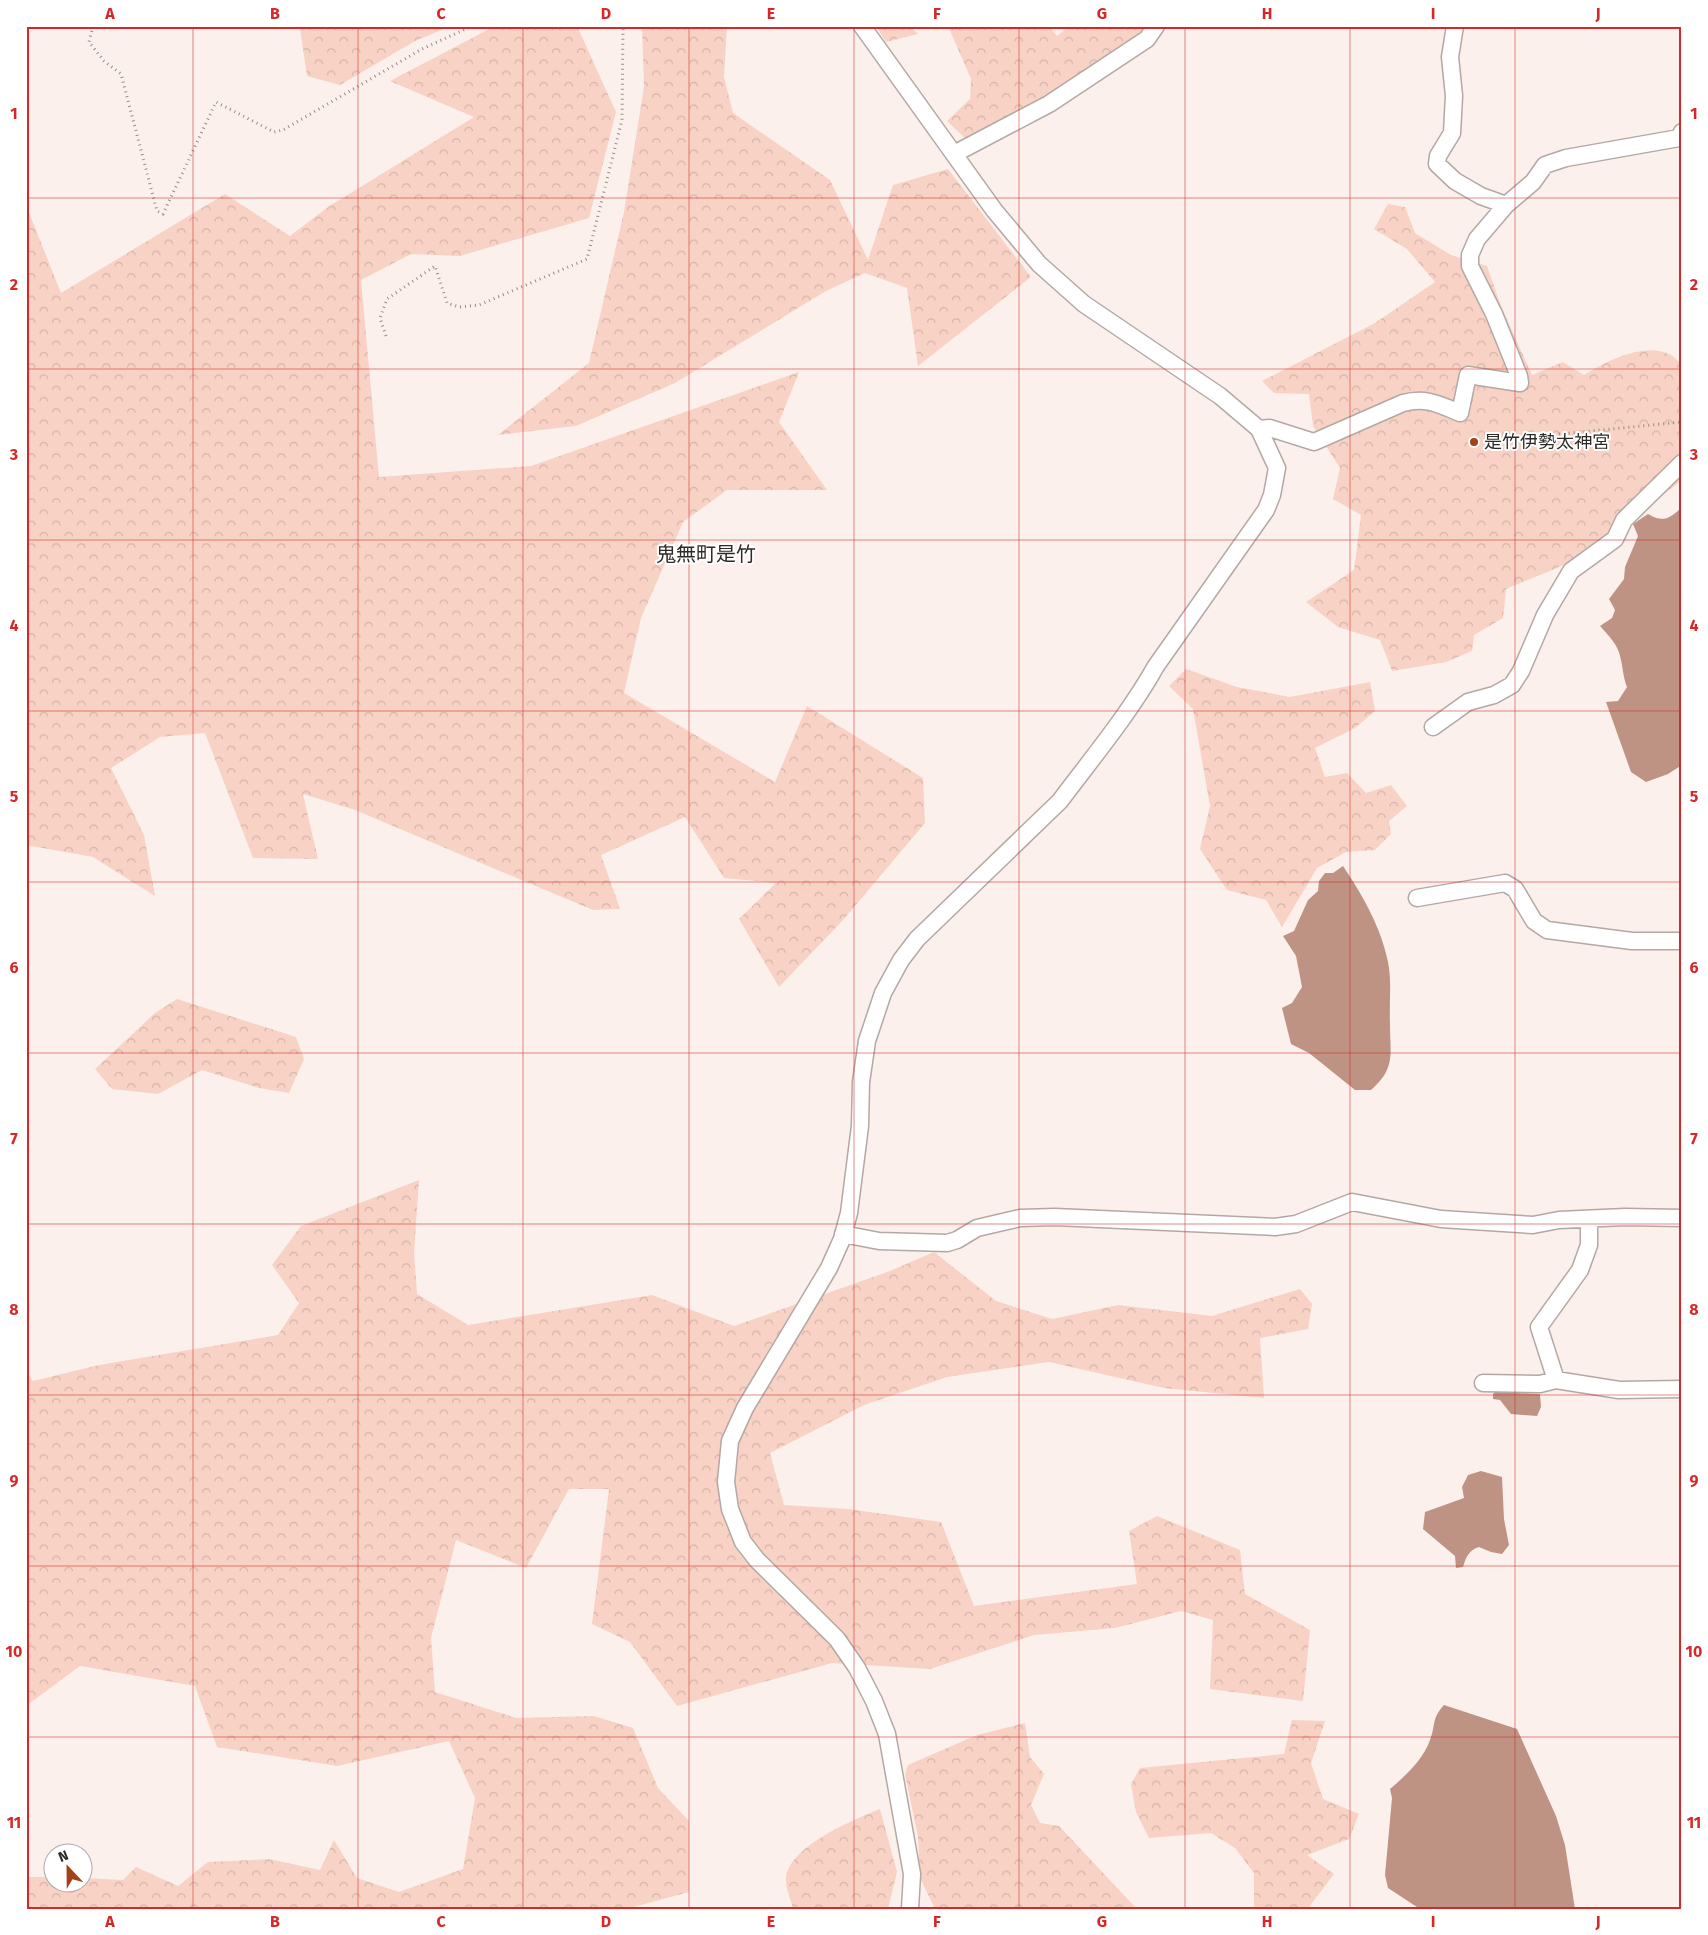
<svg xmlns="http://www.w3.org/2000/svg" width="1708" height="1935" font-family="'Fira Sans','Noto Sans JP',sans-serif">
<defs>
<pattern id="forest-crowns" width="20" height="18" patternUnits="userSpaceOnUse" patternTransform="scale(1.25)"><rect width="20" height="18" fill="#f8d2c4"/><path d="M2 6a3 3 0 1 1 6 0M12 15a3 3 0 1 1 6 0" fill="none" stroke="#d5b4a8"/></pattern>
</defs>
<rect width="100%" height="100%" fill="#fcf0ec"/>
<path fill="url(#forest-crowns)" d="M190,26h261l-36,15 -75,44 -33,-9 -7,-47h-108z
M495,26h82l39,86 -27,106 -129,38 -49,-2 -50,26 18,197 152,-11 268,-94 -20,50 48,68h-100l-44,32 -42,96 -17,75 151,89 32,-76 116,72 2,45 -81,96 -65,68 -40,-68 37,-36 -52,-5 -39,-61 -84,38 19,54 -27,1 -238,-100 -52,-16 15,65 -65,-1 -48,-125 -45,4 -49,31 33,67 11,61 -62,-39 -67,-12v-640l35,88 164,-99 65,42 38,-29 146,-90 -84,-36z
M642,26h85l-3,51 9,36 97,67 38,80 25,-75 55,-16 83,108 -113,89 -11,-78 -42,-15 -39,18 -151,92 -99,43 -78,9 91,-72 35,-151 20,-125z
M876,26h34l8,8 -32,8z
M948,26h101l8,10 12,-10h81l-7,10 -96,64 -79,41 -21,-20 23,-22 1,-20z
M1388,204l17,3 10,26 36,22 36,11 14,40 31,69 31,-13 21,13c26,-16 74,-41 98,-10v115l-82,65 -43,23 -51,21 -3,29 -29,17 -2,16 -26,11 -54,9 -12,-31 -42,-13 -32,-25 48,-32 7,-55 -28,-16 7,-31 -27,-42 -4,-32 -35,-1 -12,-12 113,-58 60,-41 -28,-33 -33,-20z
M1186,669l51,18 53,10 80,-15 5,29 -20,17 -40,20 10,29 22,-4 19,20 25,-8 16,21 -18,15 2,13 -16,16 -29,2 -29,16 -35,59 -16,-27 -39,-10 -27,-41 10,-43 -17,-97 -24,-23z
M177,999l119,38 8,22 -15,34 -30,-5 -57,-18 -44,24 -46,-5 -17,-20 60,-56z
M419,1180l-5,72 3,42 51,31 184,-30 82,31 156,-55 44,-19 62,49 56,18 66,-14 94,11 88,-27 12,15 -4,25 -48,9 4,60 -100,-10 -115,-26 -102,15 -83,28 -94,48 14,52 64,4 93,13 33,84 163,-22 -8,-53 28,-15 83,34 5,44 65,36 -7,71 -93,-12 3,-69 -32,-9 -66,17 -81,7 -104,34 -98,-6 -155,43 -47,-64 -38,-18 17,-135h-40l-43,79 -70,-28 -25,98 4,54 81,26 78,-2 39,12 25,60 31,33v71l-63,17h-600v-32h26v5h30l1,-4 40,2 13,-13 42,19 30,-24 61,-3 51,11 14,-30 23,38 42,14 64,-23 12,-71 -26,-57 -112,25 -120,-19 -22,-61 -115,-20 -54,40v-333l7,8 66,-16 179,-30 21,-32 -27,-38 29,-39z
M1292,1720l33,1 -14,42 12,36 36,15 -10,25 -42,16 27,19 -25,33 -55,2v-36l-19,-25 -24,-15 -62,5 -13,-26 -5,-28 9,-16 144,-14z
M1025,1723l5,34 14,17 -13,31 9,18 19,3 78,83h-202l-15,-31 -2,-41 -13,-63 3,-9 69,-30z
M880,1809l17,63 -9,37h-95c-2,-9 -8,-22 -7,-31 3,-32 67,-58 94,-69z"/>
<path fill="#bf9383" d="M1680,509l2,4v252l-14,9 -22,8 -15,-10 -25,-70 12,-1 9,-14c-4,-10 -4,-20 -7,-31 -2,-11 -12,-21 -20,-30l12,-8 3,-8 -6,-11 15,-20 1,-12 13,-31 -5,-12 15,-10c14,8 20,6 32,-5z
M1343,866c20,30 38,61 45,96 4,20 1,42 2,62 0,30 6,44 -19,66h-16l-46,-37 -18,-9 -9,-36 10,-5 10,-16 -6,-31 -13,-20 11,-5 14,-31 10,-9 1,-10 6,-8h8z
M1495,1392l45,2 1,13 -4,9 -26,-2 -11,-14 -7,-1v-5z
M1481,1471l21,6 2,42 5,26 -7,9 -11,-2 -12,-5c-10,3 -13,10 -16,20l-7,1 -1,-12 -32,-27 2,-17 39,-14 -2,-11 6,-12z
M1444,1705l73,24 39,87 9,29 10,64h-155l-32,-21 -3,-13 7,-77 -2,-9c15,-13 33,-29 40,-49 6,-15 1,-21 14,-35z"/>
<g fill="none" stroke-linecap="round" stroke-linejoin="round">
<defs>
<path id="minor" d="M862,26l132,184 45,54 45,40 136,92 39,33 18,39 -5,27 -6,15 -110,156c-27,48 -63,91 -96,135l-143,138 -16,21 -18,33 -16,48 -6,41 -1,44 -11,87 -7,26 -13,29 -84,140 -15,33 -4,41 4,27 13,33 14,18 80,79 20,29 17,33 13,33 25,140 -2,35
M1455,26l-5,31 4,39 -2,37 -14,23 -1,8 18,17 26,15 25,9
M954,154l95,-50 98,-65 9,-13
M1259,429l11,-1 44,14 89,-39c23,-6 35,1 57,10l8,-38 52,8 -1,-7 -25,-62 -24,-48v-11l7,-16 29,-34 27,-23 12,-17 21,-7 113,-20 3,-6
M1433,727l35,-25 26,-7 18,-10 9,-14 24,-56 26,-44 44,-32 9,-19 58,-57
M1417,898l88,-15 10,6 19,32 13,9 85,11h50
M843,1234l36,7 68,2 10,-3 20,-12 43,-10 35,-1 220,10 21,-3 56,-22 89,17 92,6 26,-5 66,-3 57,1
M1556,1380l-17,-53 41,-57 9,-25v-26
M1483,1383l57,1 16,-4 63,10 63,-1"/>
</defs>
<use href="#minor" stroke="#b3a8a4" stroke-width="19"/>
<path stroke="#958d8a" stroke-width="3" stroke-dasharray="1 4" stroke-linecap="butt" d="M93,26l-4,16 15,19 17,13 36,137 6,3 53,-112 58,30 9,-2 139,-81 50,-23
M386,336l-6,-18 7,-19 48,-33 12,37 12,4 20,-2 108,-46 35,-139 1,-94
M1499,440l183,-18"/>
<use href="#minor" stroke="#fff" stroke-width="16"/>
</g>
<path fill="none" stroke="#d62828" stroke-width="1" stroke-opacity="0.55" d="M193,26v1883M358,26v1883M523,26v1883M689,26v1883M854,26v1883M1019,26v1883M1185,26v1883M1350,26v1883M1515,26v1883M26,198h1656M26,369h1656M26,540h1656M26,711h1656M26,882h1656M26,1053h1656M26,1224h1656M26,1395h1656M26,1566h1656M26,1737h1656"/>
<circle fill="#a64016" stroke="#fff" stroke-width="2" cx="1474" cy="442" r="5"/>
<g text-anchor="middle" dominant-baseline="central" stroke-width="4" stroke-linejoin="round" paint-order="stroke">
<g font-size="18" fill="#2d2927" stroke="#fff" text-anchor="start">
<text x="1484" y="442">是竹伊勢太神宮</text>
</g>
<g font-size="20" fill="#2d2927" stroke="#fff">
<text x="706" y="554">鬼無町是竹</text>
</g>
</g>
<rect width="1708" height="1935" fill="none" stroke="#ffffff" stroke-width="55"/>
<g transform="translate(68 1868) rotate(338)"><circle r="24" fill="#ffffff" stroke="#aba9a9"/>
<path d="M0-4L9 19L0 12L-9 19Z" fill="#a64016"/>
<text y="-8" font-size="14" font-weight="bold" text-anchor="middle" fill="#2d2927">N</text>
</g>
<rect x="28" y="28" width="1652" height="1880" fill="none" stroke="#d62828" stroke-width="2"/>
<g font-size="16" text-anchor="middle" font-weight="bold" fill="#d62828">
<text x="110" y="19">A</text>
<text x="275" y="19">B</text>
<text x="441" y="19">C</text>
<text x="606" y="19">D</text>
<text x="771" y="19">E</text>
<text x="937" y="19">F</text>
<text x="1102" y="19">G</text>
<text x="1267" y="19">H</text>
<text x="1433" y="19">I</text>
<text x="1598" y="19">J</text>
<text x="14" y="119">1</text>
<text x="1694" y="119">1</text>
<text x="14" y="290">2</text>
<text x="1694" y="290">2</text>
<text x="14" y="460">3</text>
<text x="1694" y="460">3</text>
<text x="14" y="631">4</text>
<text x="1694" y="631">4</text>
<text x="14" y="802">5</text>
<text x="1694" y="802">5</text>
<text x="14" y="973">6</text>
<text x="1694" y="973">6</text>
<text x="14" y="1144">7</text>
<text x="1694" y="1144">7</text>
<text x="14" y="1315">8</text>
<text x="1694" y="1315">8</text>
<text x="14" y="1486">9</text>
<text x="1694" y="1486">9</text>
<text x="14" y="1657">10</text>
<text x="1694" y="1657">10</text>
<text x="14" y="1828">11</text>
<text x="1694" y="1828">11</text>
<text x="110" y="1927">A</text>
<text x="275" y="1927">B</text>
<text x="441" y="1927">C</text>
<text x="606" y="1927">D</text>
<text x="771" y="1927">E</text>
<text x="937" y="1927">F</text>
<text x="1102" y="1927">G</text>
<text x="1267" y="1927">H</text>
<text x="1433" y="1927">I</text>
<text x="1598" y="1927">J</text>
</g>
</svg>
